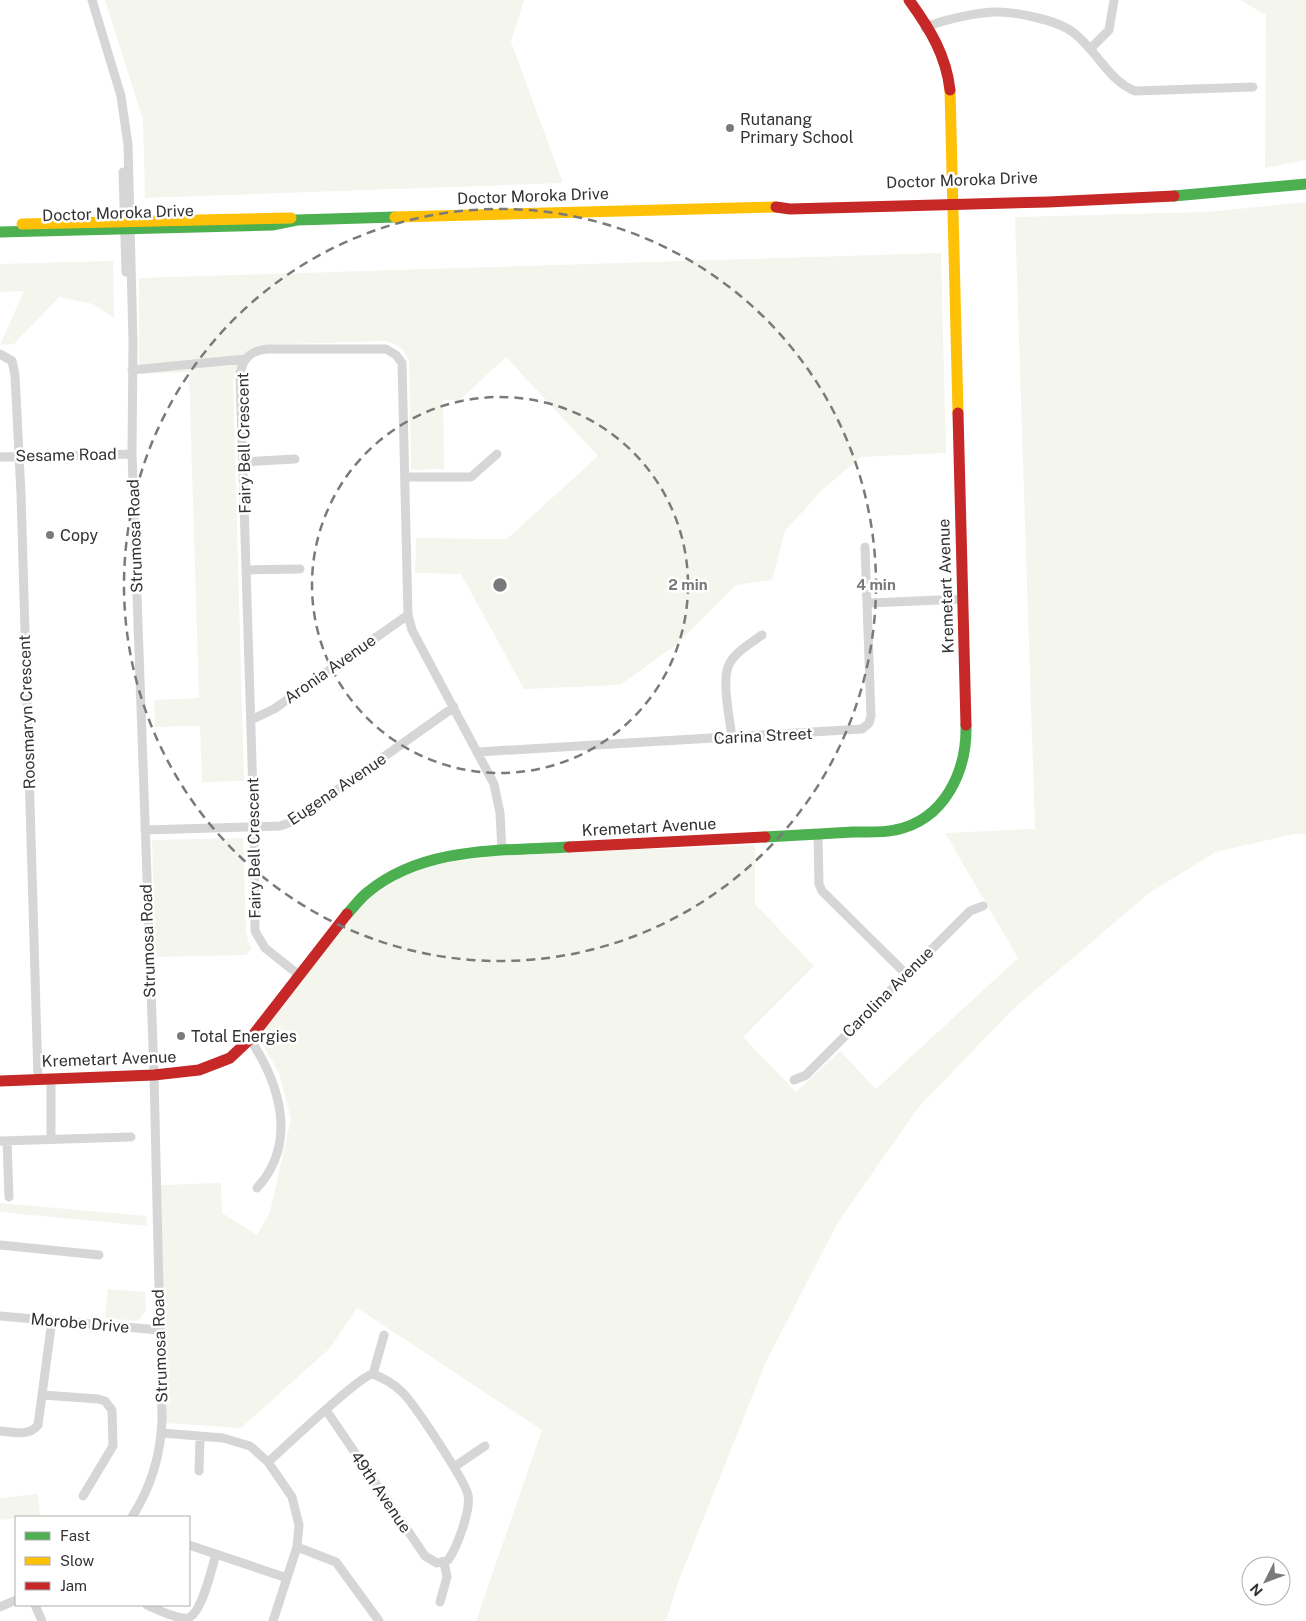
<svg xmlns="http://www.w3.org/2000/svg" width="1306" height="1621" font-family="'Public Sans',sans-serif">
<rect width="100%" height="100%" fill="#fff"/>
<path fill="#f4f6ee" d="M105,0h419l-13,42 52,141 -418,15 -2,-78z
M1240,0h66v160l-41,8 1,-153z
M1306,202v632h-12l-78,18 -67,41 -138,118 -93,97 -80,114 -73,142 -86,216 -13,41h-190l66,-191 -185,-122 -28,41 -88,79 -76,-5 -4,-238 60,-2 1,30 35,22 13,-23 21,-93 -12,-46 -21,-36 103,-133 38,-26 31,-13 73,-10 252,-10v59l59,62 -71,71 53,55 44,-41 36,38 142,-131 -73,-125 90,-4 -20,-612 191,-5z
M941,253l5,200 -85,4 -38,32 -38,42 -13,49 -36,5 -59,59 -57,41 -96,4 -63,-115 -46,-1 1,-35 91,1 91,-83 -92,-99 -46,43h-17l1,69 -33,1 -2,-109c-5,-12 -11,-17 -23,-20l-128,4c-16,9 -21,19 -25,36l11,400 -42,1 -2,-56 -45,1 -1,-27 45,-2 -10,-326 -50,2v-96z
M113,261l1,57 -21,-14 -34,-7 -45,47 -14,1 24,-54 -24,1v-28z
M243,838l3,92 2,11 4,7 -6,7 -91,2 -3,-117z
M0,1203l146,13 1,10 -147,-14z
M108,1289l37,3 1,18 -8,11 -33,-3z
M38,1494l2,21 -40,5v-22z"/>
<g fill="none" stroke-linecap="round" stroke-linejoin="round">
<path stroke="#d6d6d6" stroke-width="9" d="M92,0l29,96 7,49 5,197 -1,112 22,621 8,344c-1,36 -11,68 -30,98
M925,28c15,-8 51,-15 68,-16 20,-1 65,8 81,21 23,18 34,47 61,58l118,-4
M1091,48l18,-18 5,-30
M123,172l3,100
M0,354l12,7 3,14 6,119 17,584
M132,370l113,-11
M0,457l132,-3
M243,462l52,-3
M406,477h65l26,-23
M247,570l53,-1
M869,603l94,-4
M251,720l23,-11 134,-94
M732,738c-2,-18 -10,-55 -4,-71 5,-14 23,-24 34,-32
M478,752l384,-23 7,-6 2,-7 -6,-169
M145,830l135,-4 12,-4 162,-115
M818,834l1,50 3,7 84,83
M299,975l-34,-27 -10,-17 -1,-104 -14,-453c3,-17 12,-24 28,-25h118l10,6 6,8 6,252 4,15 82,154 6,29 2,38
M250,1039c30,45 48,104 7,149
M794,1080l12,-5 164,-164 13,-5
M51,1139v-61
M0,1141l131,-4
M7,1141l2,56
M0,1245l99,10
M0,1316l159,14
M373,1374l11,-39
M43,1395l55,4 7,2 7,9 1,36 -30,50
M0,1431c13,1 29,6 38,-6l14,-105
M162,1433l61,5 27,8 18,16 24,35 7,28 -2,22 -24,74
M268,1462c15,-13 92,-87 105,-88 10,4 21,10 29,18 11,10 64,90 66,103 3,15 -11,53 -20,65l-11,3 -12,-7 -99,-146
M454,1467l31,-21
M199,1471l1,-34
M189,1545l98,33
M297,1547l39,15 43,59
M440,1602l7,-25 -3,-15
M35,1605l7,16
M147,1605c10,4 30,15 41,13 14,-4 24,-51 28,-64
M0,1607l16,-7"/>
<path stroke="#4caf50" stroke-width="11" d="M1174,196l132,-12
M0,232l272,-7 25,-5 98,-3
M765,837c29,-2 58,-3 88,-5 13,0 29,1 42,-2 50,-10 72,-59 71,-105
M347,914c7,-7 13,-16 21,-22 56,-46 133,-41 201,-45"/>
<path stroke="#ffc107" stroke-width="11" d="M950,90l8,323
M395,217l381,-10
M22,224l269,-6"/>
<path stroke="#c62828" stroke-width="11" d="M909,0c21,29 37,55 41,90
M776,207l14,2 258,-7 126,-6
M958,413l8,312
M569,847l196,-10
M0,1081l154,-6 45,-5 31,-12 20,-19 97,-125"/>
</g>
<g fill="none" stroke="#7a7a7a" stroke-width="2.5" stroke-dasharray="9 6">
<circle cx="500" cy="585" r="188"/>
<circle cx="500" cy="585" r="376"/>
</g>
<g fill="#7a7a7a" stroke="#fff" stroke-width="2">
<circle cx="730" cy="128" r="5"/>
<circle cx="50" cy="535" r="5"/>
<circle cx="181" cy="1036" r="5"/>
</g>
<g text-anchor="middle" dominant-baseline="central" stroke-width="5" stroke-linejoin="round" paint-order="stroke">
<g font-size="16" fill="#323232" stroke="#fff" text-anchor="start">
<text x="740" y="119">Rutanang<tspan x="740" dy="18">Primary School</tspan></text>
<text x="60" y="535">Copy</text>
<text x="191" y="1036">Total Energies</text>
</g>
<g font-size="16" fill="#323232" stroke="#fff">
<text transform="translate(962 180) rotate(-2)">Doctor Moroka Drive</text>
<text transform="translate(533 196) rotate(-2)">Doctor Moroka Drive</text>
<text transform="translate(118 213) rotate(-2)">Doctor Moroka Drive</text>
<text transform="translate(244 443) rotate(-91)">Fairy Bell Crescent</text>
<text transform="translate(66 455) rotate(-1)">Sesame Road</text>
<text transform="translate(135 536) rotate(-92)">Strumosa Road</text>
<text transform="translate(946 586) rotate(-92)">Kremetart Avenue</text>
<text transform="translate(330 669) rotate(-35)">Aronia Avenue</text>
<text transform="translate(27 712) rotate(-92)">Roosmaryn Crescent</text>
<text transform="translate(763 736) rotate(-3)">Carina Street</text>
<text transform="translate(337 789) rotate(-34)">Eugena Avenue</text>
<text transform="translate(649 827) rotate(-3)">Kremetart Avenue</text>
<text transform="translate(254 848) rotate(-91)">Fairy Bell Crescent</text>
<text transform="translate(148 941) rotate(-92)">Strumosa Road</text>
<text transform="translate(888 992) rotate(-45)">Carolina Avenue</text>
<text transform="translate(109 1059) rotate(-2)">Kremetart Avenue</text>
<text transform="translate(80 1323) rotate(5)">Morobe Drive</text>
<text transform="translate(160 1346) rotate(-92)">Strumosa Road</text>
<text transform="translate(381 1492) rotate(56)">49th Avenue</text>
</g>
</g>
<circle cx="500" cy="585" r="8" fill="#7a7a7a" stroke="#fff" stroke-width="2.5"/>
<g font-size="15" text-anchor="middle" font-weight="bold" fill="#7a7a7a" stroke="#fff" stroke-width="5" stroke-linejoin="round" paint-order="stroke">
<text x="688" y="590">2 min</text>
<text x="876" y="590">4 min</text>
</g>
<rect x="15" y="1516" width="175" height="90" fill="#ffffff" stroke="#adadad"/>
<rect x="25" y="1532" width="25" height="8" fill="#4caf50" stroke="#adadad"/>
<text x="60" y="1541" font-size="15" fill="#323232">Fast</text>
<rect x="25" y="1557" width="25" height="8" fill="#ffc107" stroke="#adadad"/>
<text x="60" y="1566" font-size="15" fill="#323232">Slow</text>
<rect x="25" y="1582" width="25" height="8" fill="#c62828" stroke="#adadad"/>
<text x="60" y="1591" font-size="15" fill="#323232">Jam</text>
<g transform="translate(1266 1581) rotate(228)"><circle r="24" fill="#ffffff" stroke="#adadad"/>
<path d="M0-4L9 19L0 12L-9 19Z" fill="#7a7a7a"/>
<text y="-8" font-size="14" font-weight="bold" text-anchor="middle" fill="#323232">N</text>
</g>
</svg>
